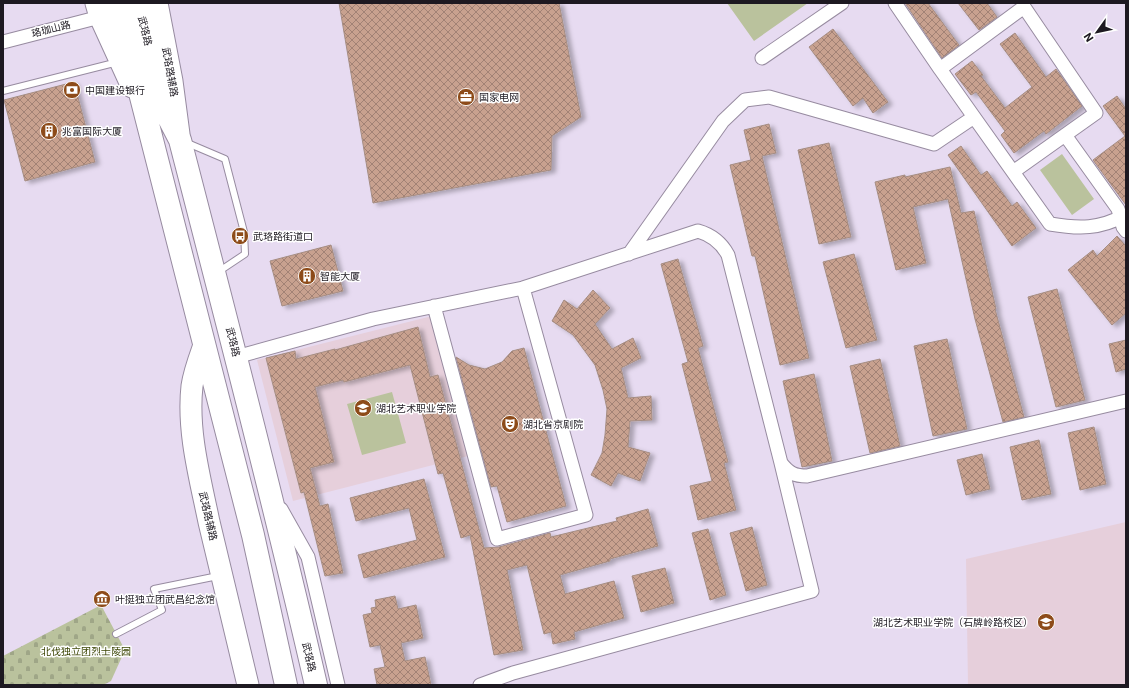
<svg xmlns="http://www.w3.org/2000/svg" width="1129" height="688" font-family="Roboto,'Noto Sans SC',sans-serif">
<defs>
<pattern id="cemetery-stones" width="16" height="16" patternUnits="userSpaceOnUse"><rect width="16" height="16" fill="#bac29d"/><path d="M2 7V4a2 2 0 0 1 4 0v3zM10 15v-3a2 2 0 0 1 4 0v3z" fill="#9fa687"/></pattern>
<pattern id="building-cross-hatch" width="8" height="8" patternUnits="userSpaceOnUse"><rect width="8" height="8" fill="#c8a18f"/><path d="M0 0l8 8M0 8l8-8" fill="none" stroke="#a28274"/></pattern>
<filter id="shadow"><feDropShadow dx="4.5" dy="2.5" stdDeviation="2" flood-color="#0004"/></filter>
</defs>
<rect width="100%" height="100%" fill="#e7dbf1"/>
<path fill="#e6cfdb" d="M432,316l36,140 -175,45 -36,-141z
M1126,522v163h-158l-2,-126z"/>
<path fill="url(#cemetery-stones)" d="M101,605l24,45 -14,31 -8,4h-100v-29z"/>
<path fill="#bac29d" d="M727,3h81l-54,38z
M1062,154l32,45 -22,16 -32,-45z
M392,392l14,51 -44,12 -15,-51z"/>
<path fill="url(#building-cross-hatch)" stroke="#a58d83" filter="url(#shadow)" d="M339,3h220l22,114 -29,19 -1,34 -178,33z
M905,3h23l31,42 -17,13z
M958,3h29l10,14 -18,13z
M833,29l55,73 -15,11 -10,-15 -10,8 -44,-59z
M1015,33l31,44 10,-8 26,37 -36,28 -2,-3 -30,22 -13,-18 4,-4 -29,-39 -5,3 -16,-21 17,-13 11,14 -2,1 24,32 27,-21 -32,-43z
M74,82l21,80 -70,19 -21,-81z
M1117,96l9,13v96l-33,-45 32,-24 -22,-30z
M769,124l7,29 -14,3 47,202 -29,7 -25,-109h-3l-22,-91 21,-5 -7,-30z
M829,143l22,94 -32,7 -21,-94z
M961,146l20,29 6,-4 25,35 5,-4 19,26 -24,18 -64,-91z
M950,167l11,46 13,-2 22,98h-1l29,108 -21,5 -28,-103 -27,-120 -35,8 13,56 -30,7 -21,-88 30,-7v2z
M1117,236l9,10v67l-14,12 -44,-55 25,-20 4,6z
M331,245l12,46 -61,15 -12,-45z
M854,254l23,86 -31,8 -23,-86z
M678,259l25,87 -5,2 30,114 -4,1 12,47 -38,10 -8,-34 22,-5 -30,-117 6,-2 -27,-98z
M1057,289l28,111 -29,7 -28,-110z
M593,290l17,18 -15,16 17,25 21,-11 8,20 -20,10 7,30 23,-2 1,24 -22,1 -2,26 22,6 -10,28 -22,-8 -7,13 -20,-11 11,-22 3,-18 2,-26 -4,-19 -8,-25 -22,-30 -21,-14 12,-21 13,9z
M418,327l12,50 8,-2 46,173 15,-1 51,-14 1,4 66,-16 -1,-3 32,-9 10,37 -48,13v2l-50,14 5,19 49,-13 10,37 -50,14 1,7 -22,5 -2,-12 -7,2 -17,-69 -20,5 16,80 -29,5 -24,-120 -9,3 -18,-65 -5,1 -28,-109 -66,17 -1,-2 -28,7 19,75 -24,6 10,38 8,-2 15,69 -18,3 -21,-84 -3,1 -35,-135 29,-7 1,8 39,-10v1z
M947,339l20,90 -34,7 -19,-90z
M1126,340v29l-10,3 -7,-28z
M524,348l42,158 -59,16 -10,-36 -6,1 -35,-130 13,8 16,4 17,-7 10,-11z
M880,359l20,87 -30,7 -20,-87z
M814,374l18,87 -30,6 -19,-86z
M1094,427l12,57 -26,6 -12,-57z
M1039,440l12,54 -29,6 -12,-53z
M982,454l8,35 -24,6 -9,-35z
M424,479l21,78 -81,21 -6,-23 59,-15 -8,-32 -53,13 -6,-23z
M752,527l15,58 -21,6 -16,-58z
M708,529l18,66 -16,5 -18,-67z
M665,568l9,35 -33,9 -9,-36z
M395,596l3,13 18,-4 7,33 -22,5 4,18 20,-4 6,28h-54l-3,-16 11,-2 -5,-22 -10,2 -7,-32 9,-2 -1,-5 5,-1 -1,-7z"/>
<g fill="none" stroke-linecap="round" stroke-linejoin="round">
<defs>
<path id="lane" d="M3,91l115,-29
M185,142l40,17 19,73 1,22 -27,18
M116,634l46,-24 -8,-21 64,-13"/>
<path id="street" d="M895,3l45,66
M3,42l97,-25
M762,58l80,-55
M974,117l76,107c30,5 49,5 76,-9
M1065,135l53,74 5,18 3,4
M629,254l94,-133 22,-21 24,-3 165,47 40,-27 -34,-48 84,-62 72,106 -83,59
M434,306l63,233 89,-24 -63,-227
M236,357l137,-38 150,-31 175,-57c14,4 23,11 30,24l53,208c8,10 13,13 26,13l319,-75
M281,509l27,48 30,128
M480,685l33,-12 299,-82 -31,-128"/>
<path id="primary" d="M96,3l4,14 32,70
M157,3l15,78 7,53
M204,345c-5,14 -10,27 -12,41 -5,45 8,92 17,136 13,54 26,109 39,163"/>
<path id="highway" d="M117,3l136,532 33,150
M138,3l28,110 14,27c47,182 94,363 136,545"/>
</defs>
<use href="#lane" stroke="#978ba0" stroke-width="8"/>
<use href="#street" stroke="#978ba0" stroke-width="15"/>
<use href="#primary" stroke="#978ba0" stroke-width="23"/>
<use href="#highway" stroke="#978ba0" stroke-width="24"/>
<use href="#lane" stroke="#fff" stroke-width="6"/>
<use href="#street" stroke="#fff" stroke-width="13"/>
<use href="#primary" stroke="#fff" stroke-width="21"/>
<use href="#highway" stroke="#fff" stroke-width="22"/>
</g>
<defs>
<symbol id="bank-disc" viewBox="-11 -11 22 22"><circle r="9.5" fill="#8d4b19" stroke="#fff"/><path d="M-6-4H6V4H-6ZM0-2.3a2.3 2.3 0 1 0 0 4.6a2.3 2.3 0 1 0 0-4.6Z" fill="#fff"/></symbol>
<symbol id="office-disc" viewBox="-11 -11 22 22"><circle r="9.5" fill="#8d4b19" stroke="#fff"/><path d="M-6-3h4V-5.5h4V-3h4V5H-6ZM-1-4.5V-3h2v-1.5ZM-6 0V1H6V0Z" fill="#fff"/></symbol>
<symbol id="building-disc" viewBox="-11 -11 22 22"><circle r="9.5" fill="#8d4b19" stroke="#fff"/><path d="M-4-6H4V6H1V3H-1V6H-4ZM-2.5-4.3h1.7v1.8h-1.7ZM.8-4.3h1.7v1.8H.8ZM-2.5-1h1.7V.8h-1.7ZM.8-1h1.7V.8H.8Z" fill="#fff"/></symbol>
<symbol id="bus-disc" viewBox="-11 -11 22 22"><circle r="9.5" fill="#8d4b19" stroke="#fff"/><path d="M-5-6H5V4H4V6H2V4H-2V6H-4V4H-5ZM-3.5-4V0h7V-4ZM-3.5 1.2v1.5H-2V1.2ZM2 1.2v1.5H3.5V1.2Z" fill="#fff"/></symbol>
<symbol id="university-disc" viewBox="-11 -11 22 22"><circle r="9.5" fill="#8d4b19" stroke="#fff"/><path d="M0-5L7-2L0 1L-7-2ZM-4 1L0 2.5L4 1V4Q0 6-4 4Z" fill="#fff"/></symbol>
<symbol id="theatre-disc" viewBox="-11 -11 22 22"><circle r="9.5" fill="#8d4b19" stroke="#fff"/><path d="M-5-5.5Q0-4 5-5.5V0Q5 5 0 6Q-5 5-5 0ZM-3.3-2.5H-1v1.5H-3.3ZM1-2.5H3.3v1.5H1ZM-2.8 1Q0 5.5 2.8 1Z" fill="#fff"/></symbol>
<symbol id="museum-disc" viewBox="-11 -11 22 22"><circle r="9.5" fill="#8d4b19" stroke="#fff"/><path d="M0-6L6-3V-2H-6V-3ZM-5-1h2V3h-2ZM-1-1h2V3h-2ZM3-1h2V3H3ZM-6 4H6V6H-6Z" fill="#fff"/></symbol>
<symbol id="school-disc" viewBox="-11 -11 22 22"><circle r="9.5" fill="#8d4b19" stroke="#fff"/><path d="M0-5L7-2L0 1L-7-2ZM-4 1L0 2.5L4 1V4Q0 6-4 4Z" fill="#fff"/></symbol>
</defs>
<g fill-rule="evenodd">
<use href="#bank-disc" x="62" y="80" width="20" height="20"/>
<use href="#office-disc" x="456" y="87" width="20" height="20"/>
<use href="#building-disc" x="39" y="121" width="20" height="20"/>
<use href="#bus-disc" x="230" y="226" width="20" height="20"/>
<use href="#building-disc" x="297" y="266" width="20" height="20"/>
<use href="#university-disc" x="353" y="398" width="20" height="20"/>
<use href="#theatre-disc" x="500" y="414" width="20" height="20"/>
<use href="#museum-disc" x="92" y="589" width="20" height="20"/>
<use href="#school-disc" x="1036" y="612" width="20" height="20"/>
</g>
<g text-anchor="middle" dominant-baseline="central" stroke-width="3" stroke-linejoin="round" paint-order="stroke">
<g font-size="10" fill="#1d1921" stroke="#fff">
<text transform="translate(51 29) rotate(-14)">珞珈山路</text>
<text transform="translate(145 31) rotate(76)">武珞路</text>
<text transform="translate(170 72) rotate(80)">武珞路辅路</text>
<text transform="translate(233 342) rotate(76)">武珞路</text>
<text transform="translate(208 516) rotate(77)">武珞路辅路</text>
<text transform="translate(309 657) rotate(77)">武珞路</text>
</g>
<g font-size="10" fill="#1d1921" stroke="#fff" text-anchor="start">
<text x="85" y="90">中国建设银行</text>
<text x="479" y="97">国家电网</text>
<text x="62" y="131">兆富国际大厦</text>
<text x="253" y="236">武珞路街道口</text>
<text x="320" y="276">智能大厦</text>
<text x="376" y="408">湖北艺术职业学院</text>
<text x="523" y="424">湖北省京剧院</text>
<text x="115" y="599">叶挺独立团武昌纪念馆</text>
<text x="1033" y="622" text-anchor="end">湖北艺术职业学院（石牌岭路校区）</text>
</g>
<g font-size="10" fill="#3b4403" stroke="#fff">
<text x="86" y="651">北伐独立团烈士陵园</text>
</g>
</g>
<rect width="1129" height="688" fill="none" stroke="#1d1921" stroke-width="8"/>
<g transform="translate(1097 32) rotate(237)" stroke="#ffffff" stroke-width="3" paint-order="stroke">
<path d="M0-3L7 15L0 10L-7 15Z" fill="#1d1921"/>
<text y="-6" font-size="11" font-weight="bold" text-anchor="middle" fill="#1d1921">N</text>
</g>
</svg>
